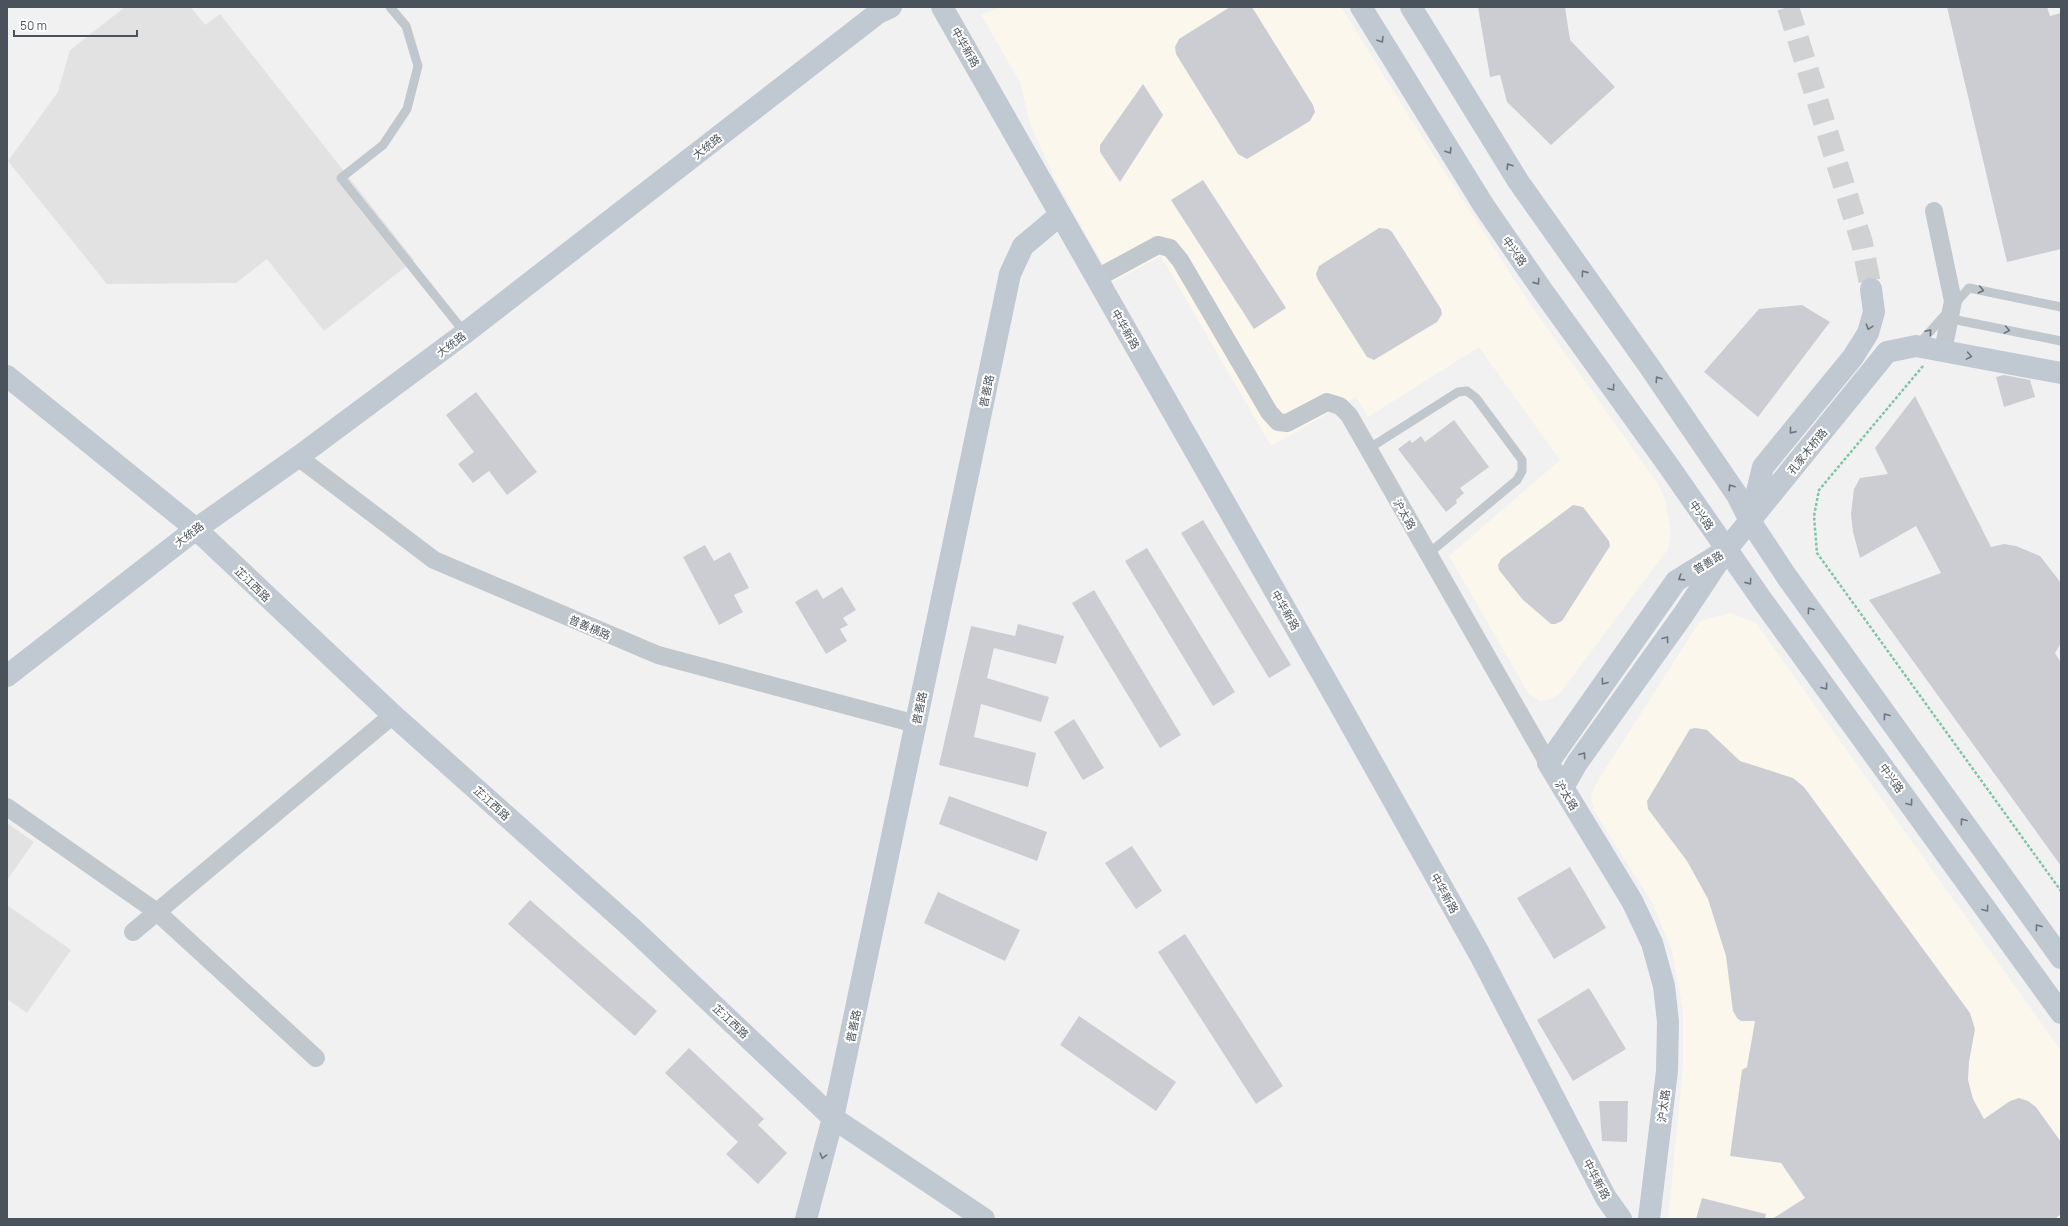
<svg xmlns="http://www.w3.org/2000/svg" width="2068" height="1226" font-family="Manrope,'Noto Sans SC',sans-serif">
<rect width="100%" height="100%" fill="#f2f1f1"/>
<path fill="#fbf7ec" d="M1002,7h339l83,133 108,167 126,177 7,16 6,33 -3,16 -108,144 -9,6 -11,2 -11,-7 -80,-138 111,-96 -81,-113 -111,70 -12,-20 -85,49 -110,-190 -48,26 -59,-105 -24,-53 -10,-42 -39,-67z
M1731,613l25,10 305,428v168h-393l15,-153v-55l-11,-60 -19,-47 -59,-93 -3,-16 8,-16 101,-158z"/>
<path fill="#e3e2e2" d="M125,7h66l14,18 15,-11 194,246 -90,71 -57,-72 -31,24 -129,1 -99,-123 50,-69 12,-42z
M7,823l27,19 -27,38z
M7,905l64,45 -44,63 -20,-14z"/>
<path fill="#cbcdd2" d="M1230,7h22l61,98 2,7 -5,9 -63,38 -9,-5 -62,-100 -1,-7 4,-8z
M1478,7h87l5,33 45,47 -64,58 -44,-43 -7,-27 -10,2z
M1947,7h100l3,9 11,-3v236l-54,13z
M1143,84l20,31 -43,67 -20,-30v-7z
M1203,180l83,128 -32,21 -83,-129z
M1379,228l9,1 4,3 49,77 1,5 -5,8 -63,38 -7,-3 -49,-77 -2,-6 3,-8z
M1802,305l28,17 -72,95 -54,-45 55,-63z
M2004,375l26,5 5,17 -31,10 -8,-30z
M476,392l61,80 -30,23 -18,-24 -16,12 -15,-19 16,-12 -28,-37z
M1915,396l76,151 13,-3 12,2 24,10 21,27v60l-6,10 6,10v203l-192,-266 72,-27 -25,-47 -56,32 -7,-26 -2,-18 3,-25 6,-11 28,-4 -13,-26z
M1454,420l35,47 -29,21 4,5 -8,7 1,3 -11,9 -48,-63 12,-9 2,3 9,-7 4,6z
M1573,505l10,2 26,34 1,5 -48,75 -7,3h-4l-28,-24 -24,-30 -1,-5 3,-6z
M1203,520l88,145 -22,13 -88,-145z
M705,545l9,16 16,-9 19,36 -15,7 9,17 -24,13 -36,-68z
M1147,548l88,144 -22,14 -88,-145z
M842,587l14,23 -13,8 5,7 -8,4 7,12 -21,13 -31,-52 22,-13 6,10z
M1094,590l87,145 -21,13 -88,-145z
M1018,624l46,12 -8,28 -62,-16 -7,30 62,19 -8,25 -60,-18 -7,33 62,16 -8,34 -89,-22 32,-139 44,10z
M1074,719l30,49 -21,12 -29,-48z
M1696,728l11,2 33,31 53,17 11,9 166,226 5,16 -6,33 -1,18 5,19 11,20 26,-18 9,-3 9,3 8,6 25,35v72l-6,5h-283l33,-21 -24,-35 -51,-7 12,-86 5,-3 8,-46h-14l-4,-3 -4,-7 -7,-55 -18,-57 -21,-38 -39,-52 -1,-8 43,-72z
M949,796l98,36 -10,29 -98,-37z
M1132,846l30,45 -26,18 -31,-46z
M1570,867l36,61 -52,31 -37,-61z
M938,892l82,38 -15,31 -81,-38z
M530,900l127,111 -22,25 -127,-112z
M1185,934l98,152 -27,18 -98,-152z
M1589,988l37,61 -53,32 -36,-61z
M1079,1016l97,66 -20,29 -96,-66z
M689,1048l75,71 -6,6 29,28 -29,31 -32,-30 12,-12 -73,-69z
M1599,1101h29l-1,41 -25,-1z
M1702,1198l64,16 -1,5h-69z"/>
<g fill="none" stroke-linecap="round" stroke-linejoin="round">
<path stroke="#d0d1d3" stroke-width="22" stroke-dasharray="22 11" stroke-linecap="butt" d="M1788,7l74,236 9,46"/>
<path stroke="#80c5a5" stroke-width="2.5" stroke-dasharray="3 2" stroke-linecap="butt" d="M1923,366l-104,124 -5,26 3,37 244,338"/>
<path stroke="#c0c7cd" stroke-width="9" d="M390,7l16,19 12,40 -11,43 -24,36 -42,33 124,155
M1947,318l114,23
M1918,345l51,-57 92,19
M1368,449l90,-57 9,-1 9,7 46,62v11l-5,9 -89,74"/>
<path stroke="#c0c7cd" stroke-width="18" d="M1934,211l19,90 -10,50
M1097,278l61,-33 12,3 10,12 89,152 9,10 9,1 40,-21 13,4 9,9 199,348
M298,457l136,103 224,95 258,69
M7,807l150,105 159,146
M133,932l260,-217"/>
<path stroke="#c0c8d2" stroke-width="22" d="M942,7l394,691 144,257 126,243 15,21
M1361,7l123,199 58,84 126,175 94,135 299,413
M1411,7l107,174 131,185 88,129 13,26 37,56 274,381
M7,376l189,153 197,186 240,214 200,189 151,101
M1751,516l12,-49 90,-110 15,-24 6,-21 -3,-23
M7,676l189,-147 102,-72 167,-124 413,-320 13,-6
M1563,788l14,-25 106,-148 43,-65 161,-198 29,-6 145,27
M806,1219l27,-101 177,-844 13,-28 37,-31
M1649,1219l18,-148 1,-49 -4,-36 -12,-43 -20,-42 -84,-138 128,-182 50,-31"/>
</g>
<defs><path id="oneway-chevron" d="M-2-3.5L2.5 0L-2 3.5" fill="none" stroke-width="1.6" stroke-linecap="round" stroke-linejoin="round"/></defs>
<g stroke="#6d767f">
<use href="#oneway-chevron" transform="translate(1381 40) rotate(58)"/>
<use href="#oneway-chevron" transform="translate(1449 151) rotate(58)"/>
<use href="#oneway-chevron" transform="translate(1509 166) rotate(-122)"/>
<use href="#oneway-chevron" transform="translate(1584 273) rotate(-125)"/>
<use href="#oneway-chevron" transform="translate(1537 282) rotate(55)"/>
<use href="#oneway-chevron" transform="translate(1869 327) rotate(108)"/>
<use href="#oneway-chevron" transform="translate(1969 356) rotate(10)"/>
<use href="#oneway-chevron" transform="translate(1658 379) rotate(-124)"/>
<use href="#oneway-chevron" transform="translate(1612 388) rotate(54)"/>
<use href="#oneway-chevron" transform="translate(1792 431) rotate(129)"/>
<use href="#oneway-chevron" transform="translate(1731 487) rotate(-124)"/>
<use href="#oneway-chevron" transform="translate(1681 578) rotate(147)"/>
<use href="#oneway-chevron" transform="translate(1749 582) rotate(55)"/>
<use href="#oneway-chevron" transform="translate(1810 610) rotate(-126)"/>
<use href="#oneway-chevron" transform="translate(1666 639) rotate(-54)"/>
<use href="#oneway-chevron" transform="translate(1604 682) rotate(126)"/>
<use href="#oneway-chevron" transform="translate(1825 687) rotate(54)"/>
<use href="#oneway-chevron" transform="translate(1886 716) rotate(-126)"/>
<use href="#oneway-chevron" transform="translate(1583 755) rotate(-54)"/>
<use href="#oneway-chevron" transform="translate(1910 803) rotate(54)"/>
<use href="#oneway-chevron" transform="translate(1963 821) rotate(-126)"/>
<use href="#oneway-chevron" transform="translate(1986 909) rotate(54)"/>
<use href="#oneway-chevron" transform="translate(2038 927) rotate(-126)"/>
<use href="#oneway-chevron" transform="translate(823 1156) rotate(105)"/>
</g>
<g stroke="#6d767e">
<use href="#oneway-chevron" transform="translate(1981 290) rotate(12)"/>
<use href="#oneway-chevron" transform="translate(2007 330) rotate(11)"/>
<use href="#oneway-chevron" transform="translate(1929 332) rotate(-50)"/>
</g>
<g text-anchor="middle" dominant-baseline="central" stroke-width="4" stroke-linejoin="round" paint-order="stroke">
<g font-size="11" fill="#4a535c" stroke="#fff">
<text transform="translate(966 47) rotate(60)">中华新路</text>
<text transform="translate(707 146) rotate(-38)">大统路</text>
<text transform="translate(1515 251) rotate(55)">中兴路</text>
<text transform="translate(1126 329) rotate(60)">中华新路</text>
<text transform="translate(451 344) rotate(-37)">大统路</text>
<text transform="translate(986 391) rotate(-78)">普善路</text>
<text transform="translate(1807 451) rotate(-51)">孔家木桥路</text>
<text transform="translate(1405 514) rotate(60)">沪太路</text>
<text transform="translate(1702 515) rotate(55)">中兴路</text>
<text transform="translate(189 534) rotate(-37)">大统路</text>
<text transform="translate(1708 562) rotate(-31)">普善路</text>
<text transform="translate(253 584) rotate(44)">芷江西路</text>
<text transform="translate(1286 610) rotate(60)">中华新路</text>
<text transform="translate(590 627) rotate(23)">普善横路</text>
<text transform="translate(919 708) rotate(-78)">普善路</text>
<text transform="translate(1892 778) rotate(54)">中兴路</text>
<text transform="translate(1567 795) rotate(58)">沪太路</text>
<text transform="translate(492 803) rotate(42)">芷江西路</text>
<text transform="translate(1445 893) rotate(61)">中华新路</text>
<text transform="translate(731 1021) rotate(43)">芷江西路</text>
<text transform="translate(853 1026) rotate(-78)">普善路</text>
<text transform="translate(1663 1106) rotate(-83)">沪太路</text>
<text transform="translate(1597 1179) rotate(62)">中华新路</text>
</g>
</g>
<rect width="2068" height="1226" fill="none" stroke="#4a535c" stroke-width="16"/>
<path d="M14 30v6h123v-6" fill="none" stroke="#4a535c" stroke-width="2"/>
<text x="20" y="30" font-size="12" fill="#4a535c" stroke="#ffffff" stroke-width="3" paint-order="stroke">50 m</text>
</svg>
